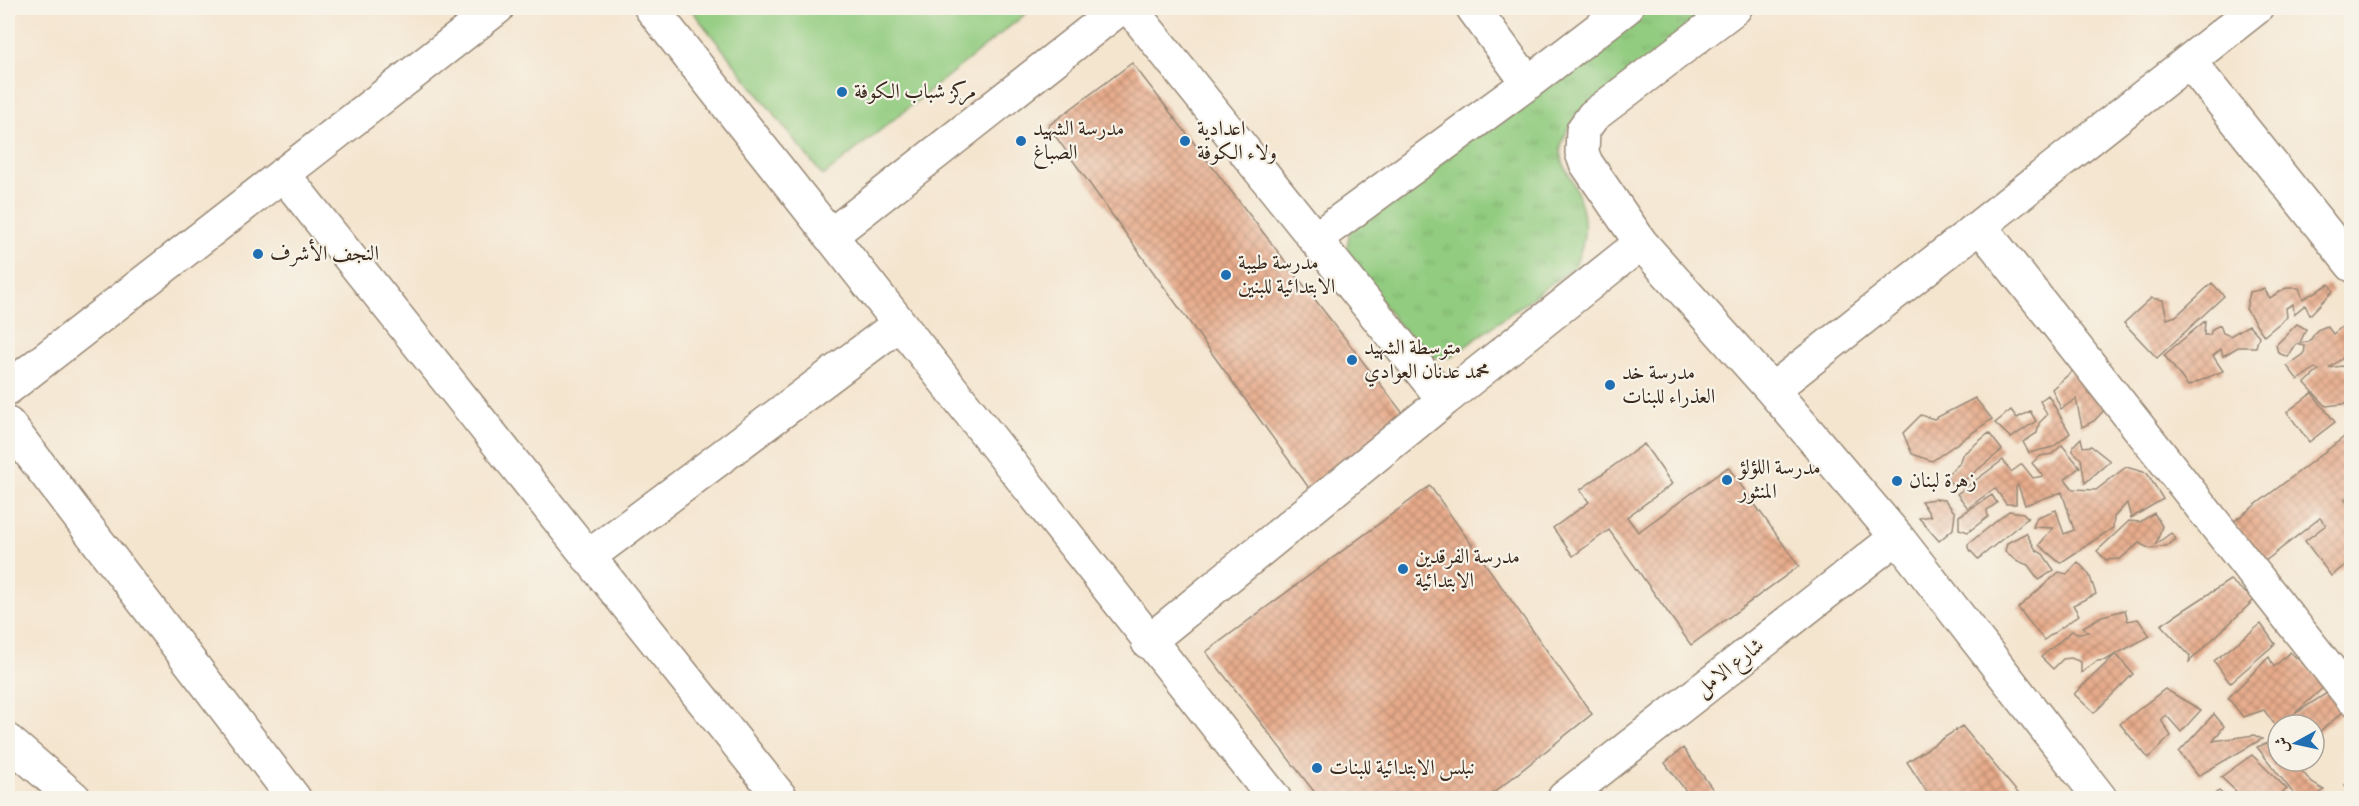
<svg xmlns="http://www.w3.org/2000/svg" width="2359" height="806" font-family="Vollkorn,Amiri,serif">
<defs>
<pattern id="park-tufts" width="24" height="20" patternUnits="userSpaceOnUse" patternTransform="scale(1.5)"><rect width="24" height="20" fill="#92cc80"/><path d="M3 7l-1-3M5 7V3M7 7l1-3M15 17l-1-3M17 17v-4M19 17l1-3" fill="none" stroke="#7faf6e"/></pattern>
<pattern id="building-cross-hatch" width="8" height="8" patternUnits="userSpaceOnUse" patternTransform="scale(1.5)"><rect width="8" height="8" fill="#e7ab8b"/><path d="M0 0l8 8M0 8l8-8" fill="none" stroke="#bc8b71"/></pattern>
</defs>
<rect width="100%" height="100%" fill="#f7f3e8"/>
<filter id="ink" filterUnits="userSpaceOnUse"><feTurbulence type="fractalNoise" baseFrequency=".0167" numOctaves="2"/><feDisplacementMap in="SourceGraphic" scale="12" xChannelSelector="R" yChannelSelector="G"/><feConvolveMatrix kernelMatrix="1 2 1 2 8 2 1 2 1" color-interpolation-filters="sRGB"/></filter>
<filter id="wash" filterUnits="userSpaceOnUse"><feTurbulence type="fractalNoise" baseFrequency=".008" numOctaves="4" result="noise"/><feDisplacementMap in="SourceGraphic" scale="24" xChannelSelector="R" yChannelSelector="G"/><feGaussianBlur stdDeviation="1.35" result="paint"/><feColorMatrix in="noise" values="0 0 0 0 0 0 0 0 0 0 0 0 0 0 0 0 0 1.4 0 .05"/><feComposite in="paint" operator="in"/></filter>
<g filter="url(#wash)">
<rect width="100%" height="100%" fill="#f4e5cf"/>
<path fill="#92cc80" stroke="#667b4f" stroke-width="1.5" d="M690,8h343l-210,168z"/>
<path fill="url(#park-tufts)" stroke="#667b4f" stroke-width="1.5" d="M1640,8h82l-152,117c-5,10 -11,20 -9,31 2,9 8,18 12,26 14,31 16,55 1,85l-123,90 -16,1 -16,-7 -69,-90 -3,-14 3,-17z"/>
<g id="blocks">
<path fill="url(#building-cross-hatch)" d="M1132,63l280,362 -103,63 -261,-362z
M2212,283l12,13 -67,62 -33,-35 27,-25 12,2 4,19 9,-3z
M2329,284l4,7 -23,24 -5,-10 -11,9 -1,-10 -7,4 1,9 -23,19 -18,-27 4,-17 14,-3 6,9 16,-10h13l4,11z
M2205,321l-1,14h6l2,-6 8,-4 3,8 7,3 19,-11 10,11 -3,11h-18l-15,9 -2,-7 -8,7 10,15 -35,15 -24,-31z
M2297,324l9,5 -6,14 9,-1 8,-12 10,-4 6,8 10,-8 9,11v14l-23,17 13,-2 10,7v30l-26,3 -21,-23 14,-13 -4,-2 -17,12 -11,-14 17,-12 1,-8 -9,-2 -8,13 -10,-4 -2,-8z
M2076,368l32,38 -14,15 -12,6 -6,-28 -15,10 -9,-20z
M2312,393l23,29 -26,20 -22,-30z
M2048,395l22,38 -17,14 -24,6 -6,-11 14,-9 2,-10 8,-8 -7,-14z
M1975,398l17,21 -60,42 -20,-7 -9,-21 18,-18 13,4z
M2011,410l6,8 13,-7 6,10 -25,17 -16,-15z
M2352,431v62l-8,6 8,10v51l-21,16 -26,-35 21,-16 -6,-7 -56,44 -31,-40z
M1989,433l13,17 -47,38 -10,-12 14,-12 3,-9z
M2081,438l2,9 8,-1 19,15 -25,22 -4,-24 -8,-8v-5z
M1644,444l28,40 -45,33 11,15 90,-65 71,99 -108,79 -82,-115 -36,26 -20,-28 36,-26 -9,-12z
M2062,445l18,22 -15,12 8,10 23,1 30,-23 21,6 16,26 -32,19 -4,-15 -13,14 -1,11 -53,35 -21,-18 14,-17 -20,-1 4,-10 19,-7 8,24 10,-4 -12,-38 -37,13 -7,-20 -2,2v17h-10l-11,-16 -27,20 -11,-14 46,-34 8,12 11,-8 11,14 10,-2 -11,-13 8,-7 12,-2z
M1430,486l162,228 -105,84h-168l-113,-146z
M1992,495l5,8 -10,7 1,7 -20,15 -9,-3v-13z
M1935,499l10,1 10,13 -2,16 -14,12 -20,-23 12,-2 -10,-15z
M2009,511l14,2 5,5 -50,41 -10,-11v-4z
M2154,513l8,13 -6,18 15,-11 5,6 -10,7 -16,3 -11,-6 -19,16 -14,1 -9,-9 32,-30 11,1z
M2026,533l10,17 7,4 11,16 -15,10 -11,-15 -10,-4 -13,-10 2,-8z
M2078,562l11,12 7,20 -23,11 6,10 -35,25 -26,-32 41,-36 8,2z
M2230,580l24,20 -65,62 1,-6 -29,-31z
M2125,610l3,11 10,-2 12,17 -34,18 17,20 -39,39 -20,-19 42,-40 -10,6 -9,1 -16,12v-11l-10,-4 -8,1 -10,10 -12,-12 31,-26 6,2 10,-1 -5,-5 19,-11z
M2261,624l14,20 -45,39 -16,-22z
M2290,652l36,33 -44,40h-4v4l-14,-19 -21,7 -15,-19 41,-41 5,10z
M2165,689l36,21 -20,22 -15,-17 -5,5 10,16 -23,22 -28,-34z
M2333,689l15,19 -34,28v-11h-13l-8,-10z
M2214,714l10,12 -11,15 41,-6 8,4 -64,37 -19,-24z
M1962,726l60,72h-91l-24,-36z
M2275,740l3,3v18h31l-8,9 11,13 12,7 -11,8h-16l-40,-51z
M1683,748l31,43 -23,7 -26,-35z
M2252,755l35,34 -13,9h-31l-22,-21z
M2352,780v14l-7,-9z
M2219,791l8,7h-18z"/>
</g>
</g>
<g filter="url(#ink)">
<use href="#blocks" fill-opacity="0" stroke="#988876" stroke-width="1.5"/>
<g fill="none" stroke-linecap="round" stroke-linejoin="round">
<defs>
<path id="minor" d="M651,8l623,790
M1130,8l314,392 197,-157
M1473,8l55,75
M1735,8l-142,108 -10,14 -1,23 4,10 55,80 131,147 125,147 203,261
M2189,61l163,204
M283,174l498,624
M1980,226l372,472
M830,236l290,-228
M1315,239l213,-156 98,-75
M8,388l489,-380
M1772,390l484,-382
M8,424l286,374
M588,557l311,-233
M1148,642l296,-242
M8,741l66,57
M1564,798l333,-261"/>
</defs>
<use href="#minor" stroke="#988876" stroke-width="36"/>
<use href="#minor" stroke="#fff" stroke-width="33"/>
</g>
</g>
<g fill="#1f6fb2" stroke="#f7f3e8" stroke-width="2">
<circle cx="842" cy="92" r="6"/>
<circle cx="1021" cy="141" r="6"/>
<circle cx="1185" cy="141" r="6"/>
<circle cx="258" cy="254" r="6"/>
<circle cx="1226" cy="275" r="6"/>
<circle cx="1352" cy="360" r="6"/>
<circle cx="1610" cy="385" r="6"/>
<circle cx="1727" cy="480" r="6"/>
<circle cx="1897" cy="481" r="6"/>
<circle cx="1403" cy="569" r="6"/>
<circle cx="1317" cy="768" r="6"/>
</g>
<g text-anchor="middle" dominant-baseline="central" stroke-width="4.5" stroke-linejoin="round" paint-order="stroke">
<g font-size="21" fill="#3b2a1e" stroke="#f7f3e8" text-anchor="start">
<text x="854" y="92">مركز شباب الكوفة</text>
<text x="1033" y="129">مدرسة الشهيد<tspan x="1033" dy="24">الصباغ</tspan></text>
<text x="1197" y="129">اعدادية<tspan x="1197" dy="24">ولاء الكوفة</tspan></text>
<text x="270" y="254">النجف الأشرف</text>
<text x="1238" y="263">مدرسة طيبة<tspan x="1238" dy="24">الابتدائية للبنين</tspan></text>
<text x="1364" y="348">متوسطة الشهيد<tspan x="1364" dy="24">محمد عدنان العوادي</tspan></text>
<text x="1622" y="373">مدرسة خد<tspan x="1622" dy="24">العذراء للبنات</tspan></text>
<text x="1739" y="468">مدرسة اللؤلؤ<tspan x="1739" dy="24">المنثور</tspan></text>
<text x="1909" y="481">زهرة لبنان</text>
<text x="1415" y="557">مدرسة الفرقدين<tspan x="1415" dy="24">الابتدائية</tspan></text>
<text x="1329" y="768">نبلس الابتدائية للبنات</text>
</g>
<g font-size="21" fill="#3b2a1e" stroke="#f7f3e8">
<text transform="translate(1730 668) rotate(-38)">شارع الامل</text>
</g>
</g>
<rect width="2359" height="806" fill="none" stroke="#f7f3e8" stroke-width="30"/>
<g transform="translate(2296 743) rotate(262)"><circle r="28" fill="#f7f3e8" stroke="#aca397" stroke-width="1.5"/>
<path d="M0-4.5L10 22L0 15L-10 22Z" fill="#1f6fb2"/>
<text y="-9" font-size="16" font-weight="bold" text-anchor="middle" fill="#3b2a1e">ش</text>
</g>
</svg>
